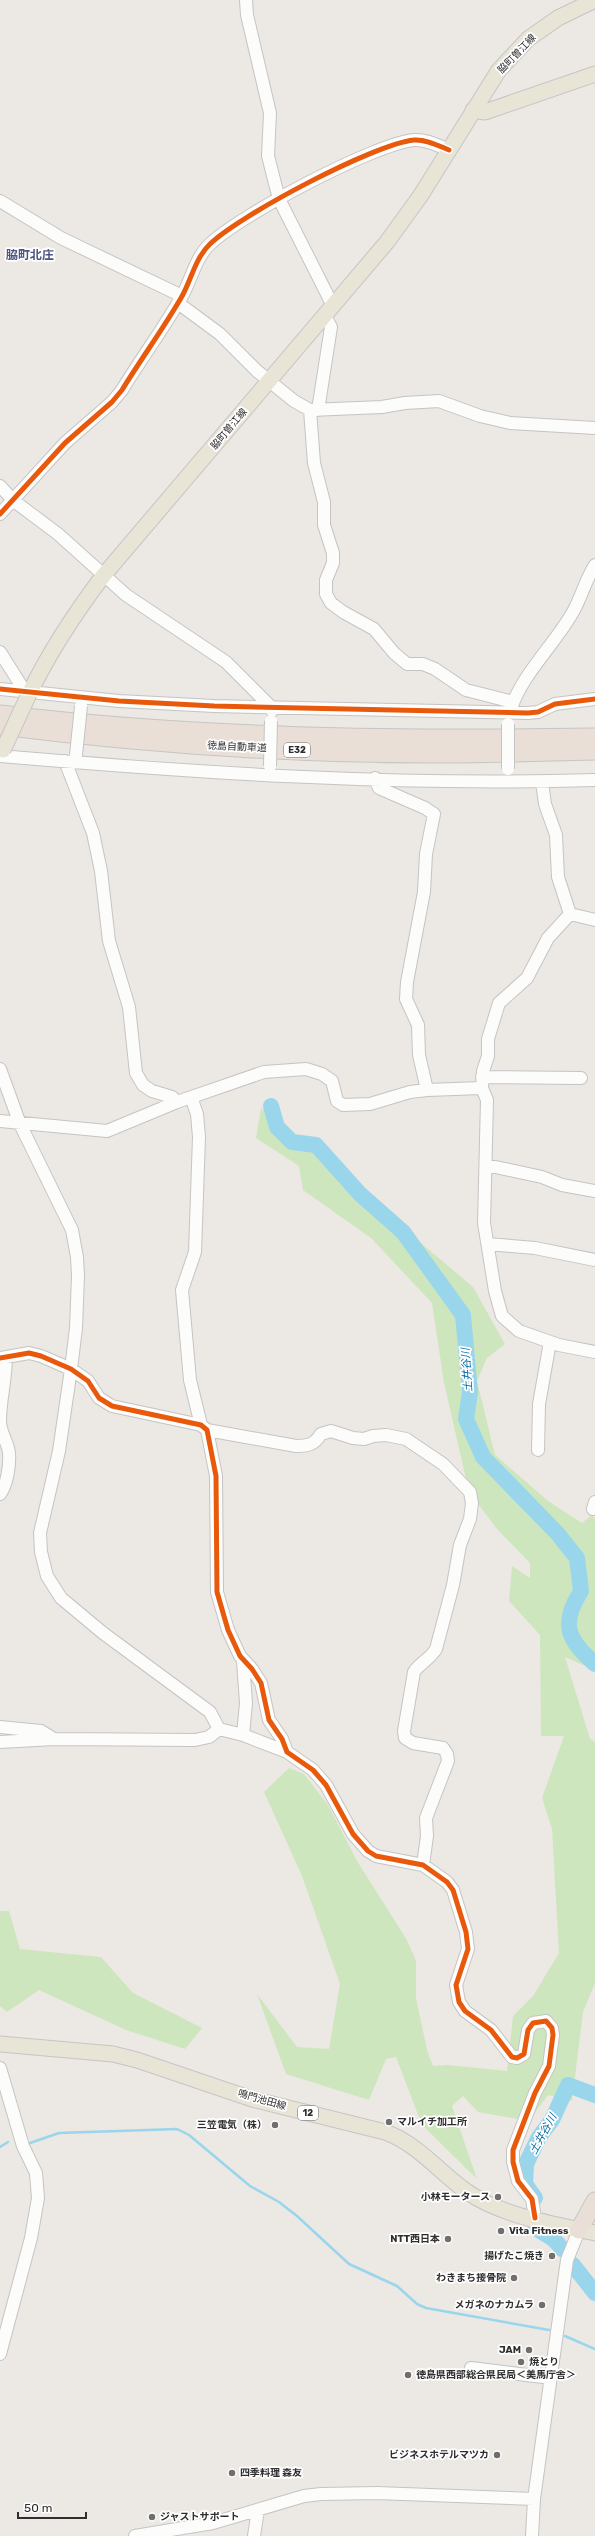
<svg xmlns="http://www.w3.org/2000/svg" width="595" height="2536" font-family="Rubik,'Noto Sans JP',sans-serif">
<rect width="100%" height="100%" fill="#ece8e4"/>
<path fill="#cee6be" d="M261,1108l212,179 32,57 -18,14 -10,23 18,74 53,46 34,22 10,-8 3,4v142l-10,5 -20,-9 25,82 5,3v241l-12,29 -11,89 -24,-6 -19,26 -51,-9 -15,-16 -11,10 25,73 -55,-54 -26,-68 -10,2 -17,41 -83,-26 -29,-80 40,53 32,2 11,-65 -38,-108 -38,-84 25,-24 15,6 24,31 29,56 50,79 9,21v37l11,52 6,16 15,-1 59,6 6,-55 20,-20 26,-43 -7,-124 -10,-31 22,-62h-23l-1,-101 -31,-34 3,-35 18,12v-15l-33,-34 -28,-37 -25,-109 -12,-80 -61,-65 -68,-48 -4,-24 -43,-28z
M0,1911h9l11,38 81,8 32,36 69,35 -17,21 -59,-19 -87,-40 -32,22 -7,-6z"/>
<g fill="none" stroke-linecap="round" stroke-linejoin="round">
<path stroke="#99d6ec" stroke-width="2.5" d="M30,2143l29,-10 118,-4 12,6 61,51 29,16 18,14 52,48 48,22 20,18 9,4 123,22
M0,2147l8,-5
M565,2336l30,13"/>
<path stroke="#99d6ec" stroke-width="16" d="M271,1106l6,21 15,15 24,3 44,49 43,38 60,83 7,77 -4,27 17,38 74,76 20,25 4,33c-21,33 -14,48 14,73
M535,2198l-10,-14 1,-20 13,-27 13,-17 16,-35 27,10
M537,2222l-2,5c12,10 17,8 27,22
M573,2265l22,28"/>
<defs>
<path id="minor" d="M246,0l1,15 23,98 -2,43 11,43 54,107
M0,201l61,37 121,58
M178,303l42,31 37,37 37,30 16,9 72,-3 23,-4 34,-2 41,15 30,7 85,5
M310,410l4,53 10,39v23l9,28v10l-7,17v14l5,9 12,9 31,17 20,24 13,11h16l12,5 31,21 47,12
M318,410l13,-83 -6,-11
M0,486l14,15 44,33 68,61 100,67 46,46v3
M0,514l65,-71 47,-41 10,-12c19,-31 41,-61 59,-92 10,-17 14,-40 29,-54 30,-29 164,-100 204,-104 12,-1 25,6 35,10
M0,652l24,38
M0,689l119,12 95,5 314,7 10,-1 17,-8 40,-5
M511,709c10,-34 46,-67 63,-99 8,-15 12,-31 21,-45
M0,756c198,17 396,30 595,24
M65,761l28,72 8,38 8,70 20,66 7,66 7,12 9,6 20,6 5,5
M375,778l4,10 46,20 9,6 -8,40 -2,38 -17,90 -1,17 12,26 1,30 8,35
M542,782l3,22 11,31 2,42 12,37
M570,914l-22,24 -21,40 -28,25 -11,36v17l-5,15 -1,17 5,12 -3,123 11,68 7,25 17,15 40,14 36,7
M570,914l25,6
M0,1069l20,55 52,106 5,27 1,19 -2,52 -5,41 -12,82 -19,82 1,19 6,24 14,22 42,35 107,79 9,17
M482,1077l99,1
M191,1097l6,17 2,23 -4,115 -13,38 8,90 11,45
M0,1121l107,10 70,-29 87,-30 42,-3 16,5 10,7 5,20 6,4 27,-1 40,-12 17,-2 55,-2
M486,1165l56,12 20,8 33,6
M488,1244l47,4 60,12
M0,1358l29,-5 12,3 30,13 17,12 11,17 13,8 89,19 6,5 9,46 1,116 11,38 12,26 12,13 9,14 8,37 13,19 5,13 26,18 13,15 27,49 15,17 8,5 47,9 24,17 6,8 13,42 2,17 -12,36 3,17 6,9 26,19 21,27 5,1 7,-4 4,-24 5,-7 13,-2 6,7 1,7 -4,31 -14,27 -22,57v12l5,19 14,18 3,19
M207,1430l89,16c12,0 18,-1 25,-12l10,-3 22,7 11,1 9,-3 13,-1 20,4 37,25 27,28 2,11 -2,16 -10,26 -7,40 -17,64c-6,10 -16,14 -22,23l-10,59 1,7 8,5 30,5 4,6 1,7 -22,57 1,18 -4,29
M538,1450l1,-46 11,-62
M0,1494c7,-9 10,-29 9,-41 -1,-11 -9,-20 -9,-32 0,-21 6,-42 6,-64
M593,1509l2,-7
M243,1661l3,42 -3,32
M0,1727l41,4 13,8
M0,1742l54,-3 141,1 14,-3 10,-8 24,6 44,17
M0,2068l23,78 13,27 2,25 -7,40 -31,116
M471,2368l80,10
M135,2536l78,-13 91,-27 17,-2 56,-1 157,6
M254,2536l4,-26
M532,2536l2,-37 33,-239 12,-30"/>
<path id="major" d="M473,110l12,2 110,-38
M29,694c21,-43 46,-81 74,-118l284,-334 34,-47 78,-125 29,-31 30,-21 37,-18
M0,2044l113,10 24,6 115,39 133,33c33,12 53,39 81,59 35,25 87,33 129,42"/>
<path id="highway" d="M0,714c198,24 396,26 595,23
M0,726c143,18 288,28 432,28 54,0 109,-2 163,-3
M579,2230l16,-29"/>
</defs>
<use href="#minor" stroke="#c5c4c5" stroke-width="14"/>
<use href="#major" stroke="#c6c5c4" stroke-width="17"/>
<use href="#highway" stroke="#c6c5c4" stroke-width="19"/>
<use href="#minor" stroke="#fcfcfb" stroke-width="12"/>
<use href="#major" stroke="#e8e4d6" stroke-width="15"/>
<use href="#highway" stroke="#eadfd6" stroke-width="17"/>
<defs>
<path id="minor-bridge" d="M76,755l5,-49
M270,766l1,-45
M508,769v-45"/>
<path id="major-bridge" d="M3,750l26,-56"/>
</defs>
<use href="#minor-bridge" stroke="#c5c4c5" stroke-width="14" stroke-linecap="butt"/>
<use href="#major-bridge" stroke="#c6c5c4" stroke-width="17" stroke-linecap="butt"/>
<use href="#minor-bridge" stroke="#fcfcfb" stroke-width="12"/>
<use href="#major-bridge" stroke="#e8e4d6" stroke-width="15"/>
<defs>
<path id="cycleway" d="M0,514l65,-71 47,-41 10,-12c19,-31 41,-61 59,-92 10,-17 14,-40 29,-54 30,-29 164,-100 204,-104 12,-1 25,6 35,10
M0,689l119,12 95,5 314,7 10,-1 17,-8 40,-5
M0,1358l29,-5 12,3 30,13 17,12 11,17 13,8 89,19 6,5 9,46 1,116 11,38 12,26 12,13 9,14 8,37 13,19 5,13 26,18 13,15 27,49 15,17 8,5 47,9 24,17 6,8 13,42 2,17 -12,36 3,17 6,9 26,19 21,27 5,1 7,-4 4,-24 5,-7 13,-2 6,7 1,7 -4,31 -14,27 -22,57v12l5,19 14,18 3,19"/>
</defs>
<use href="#cycleway" stroke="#fff" stroke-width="8"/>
<use href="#cycleway" stroke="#e8590c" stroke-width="5"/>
</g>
<g fill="#706f6e" stroke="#fff" stroke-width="1.5">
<circle cx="389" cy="2122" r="4"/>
<circle cx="275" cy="2125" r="4"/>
<circle cx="498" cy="2197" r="4"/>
<circle cx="501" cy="2231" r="4"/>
<circle cx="448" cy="2239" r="4"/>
<circle cx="552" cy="2256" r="4"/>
<circle cx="514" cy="2278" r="4"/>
<circle cx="542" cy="2305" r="4"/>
<circle cx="529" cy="2350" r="4"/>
<circle cx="521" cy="2362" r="4"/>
<circle cx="408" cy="2375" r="4"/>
<circle cx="497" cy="2455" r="4"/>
<circle cx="232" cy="2473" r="4"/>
<circle cx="152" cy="2517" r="4"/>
</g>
<g text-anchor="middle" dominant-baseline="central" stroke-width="3.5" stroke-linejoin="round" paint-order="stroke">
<g fill="#fff" stroke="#6d6d6d" stroke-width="1">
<rect x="284" y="743" width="26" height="14" rx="3"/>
<rect x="298" y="2106" width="20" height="14" rx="3"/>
</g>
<g font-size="9" font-weight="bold" fill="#2e2e2e">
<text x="297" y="750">E32</text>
<text x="308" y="2113">12</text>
</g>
<g font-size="10" fill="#2e2e2e" stroke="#fff">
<text transform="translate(517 54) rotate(-46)">脇町曽江線</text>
<text transform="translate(229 429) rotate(-50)">脇町曽江線</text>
<text transform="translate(237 747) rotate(3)">徳島自動車道</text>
<text transform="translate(262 2100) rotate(16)">鳴門池田線</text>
</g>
<g font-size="10" font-weight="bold" fill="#2e2e2e" stroke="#fff" text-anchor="end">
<text x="397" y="2122" text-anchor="start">マルイチ加工所</text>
<text x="267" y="2125">三笠電気（株）</text>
<text x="490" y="2197">小林モータース</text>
<text x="509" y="2231" text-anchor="start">Vita Fitness</text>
<text x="440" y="2239">NTT西日本</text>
<text x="544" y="2256">揚げたこ焼き</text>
<text x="506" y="2278">わきまち接骨院</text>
<text x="534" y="2305">メガネのナカムラ</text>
<text x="521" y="2350">JAM</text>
<text x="529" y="2362" text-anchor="start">焼とり</text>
<text x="416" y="2375" text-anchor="start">徳島県西部総合県民局＜美馬庁舎＞</text>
<text x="489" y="2455">ビジネスホテルマツカ</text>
<text x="240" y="2473" text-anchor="start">四季料理 森友</text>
<text x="160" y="2517" text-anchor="start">ジャストサポート</text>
</g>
<g font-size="11" font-style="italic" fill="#0d6fa3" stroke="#fff">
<text transform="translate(467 1370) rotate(-94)">土井谷川</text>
<text transform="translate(543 2134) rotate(-61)">土井谷川</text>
</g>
<g font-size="12" font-weight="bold" fill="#4d5680" stroke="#fff">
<text x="30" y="255">脇町北庄</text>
</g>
</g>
<path d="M18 2512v6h68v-6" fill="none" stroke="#2e2e2e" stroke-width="2"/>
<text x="24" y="2512" font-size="12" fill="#2e2e2e" stroke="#ffffff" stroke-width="3" paint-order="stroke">50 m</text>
</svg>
